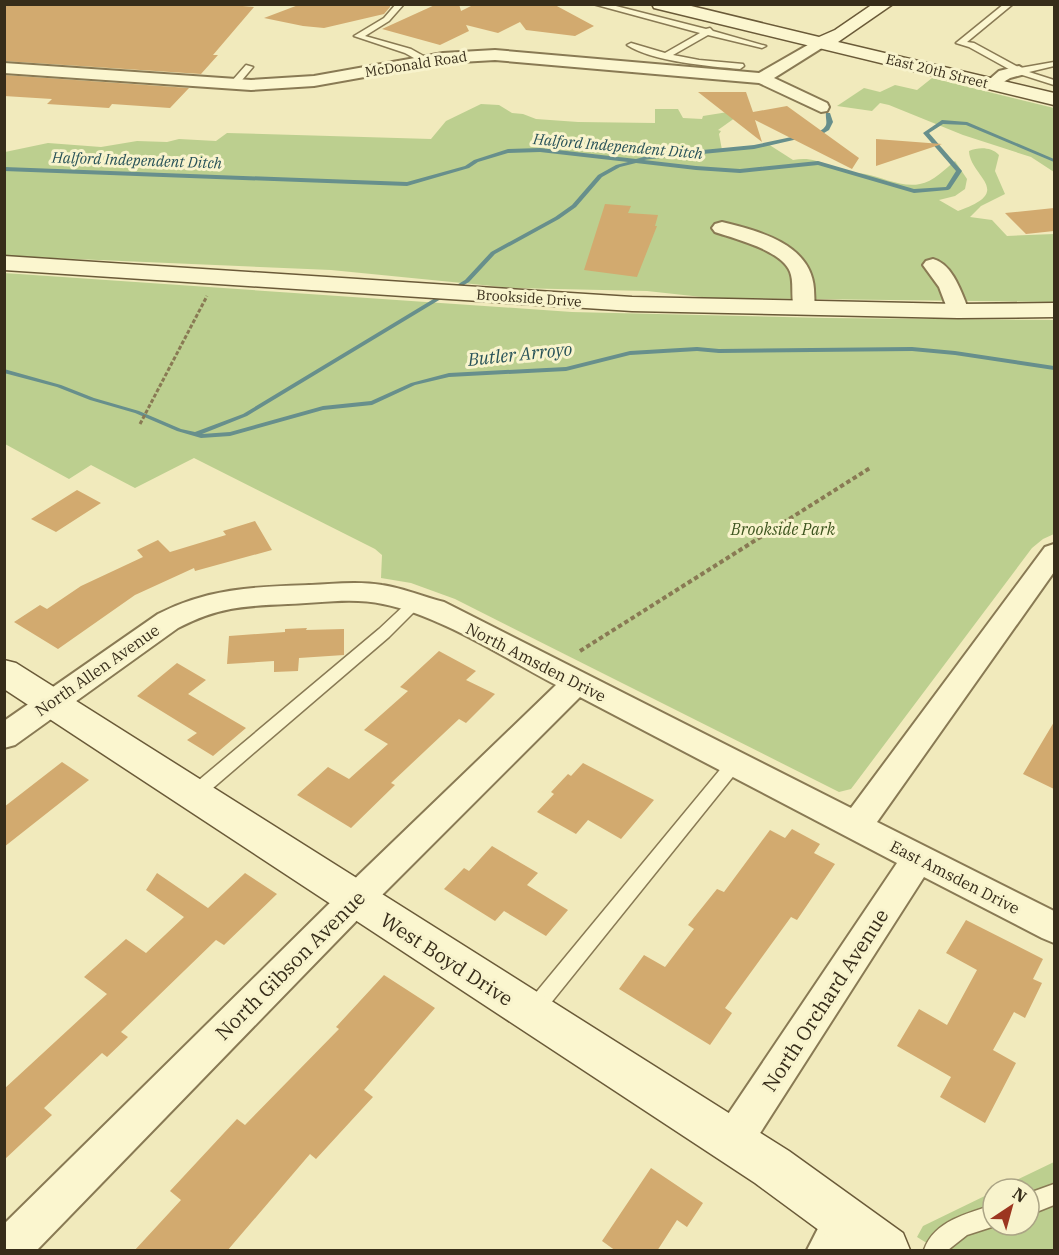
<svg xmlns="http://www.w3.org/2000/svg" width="1059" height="1255" font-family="'IBM Plex Serif',serif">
<rect width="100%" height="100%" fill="#f1eabc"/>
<path fill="#bccf8f" d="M932,78l122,30v64l-23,-15 -68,-22 -74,-30 -9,-2 -8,8 -35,-5 27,-18 16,4 15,-7 22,5z
M481,104l18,1 13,8 11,1 13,5 42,3 77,1v-14h23l5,9 19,1 1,-3 25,-4 11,3 -21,15 3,1 -2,3 3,16 46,-6 25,16c25,-5 36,9 58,13 5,1 9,0 14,1 17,3 37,14 55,10 13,-2 25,-15 35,-23l12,18 -2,10 -10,7 -16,4 19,11c58,-20 12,-34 11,-60 10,-4 22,-4 30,4l-4,16 10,23 -24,12 -11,11 22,3 15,16 47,-2v68l-343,-4 -64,-7 -134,-3 -182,-18 -326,-14v-104l43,-9 53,4 36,-6 30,1 12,-3 37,2 11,-8 204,6 15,-18z
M4,273l568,39 253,6 229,2v214l-11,5 -11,9 -181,241 -12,3 -384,-193 -44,-16 -30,-5 1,-23 -7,-6 -181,-91 -59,30 -44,-23 -22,14 -64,-35z
M1054,1162v88h-116l-21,-13 6,-11 70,-34v33h36v-36h-31z"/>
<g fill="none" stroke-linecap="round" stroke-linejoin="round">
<path fill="#678f8c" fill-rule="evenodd" d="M826,113h4l3,9 -4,8 -5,3 -70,16 -103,10 -7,1 52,6 44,3 78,-8 96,28 32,-2 10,-16 -33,-38 19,-13 25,2 87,37v3l-88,-37 -23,-1 -14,9 33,38 -12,18 -2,1 -34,3 -96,-28 -78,8 -44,-3 -60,-7 -16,4 -18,10 -26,30 -17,12 -64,35 -26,28 -222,134 -45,18 28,-2 93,-26 48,-5 40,-18 38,-10 117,-6 64,-16 67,-4 22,2 193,-2 43,4 99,15v4l-99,-15 -43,-4 -193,2 -22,-2 -67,4 -64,16 -117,6 -34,8 -43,20 -49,5 -93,26 -29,2 -24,-7 -42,-18 -45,-13 -33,-13 -53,-14v-4l57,16 33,13 45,13 42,18 14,3 48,-18 222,-134 26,-28 64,-35 17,-12 26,-30 18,-10 12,-3 -88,-10 -32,1 -30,9 -9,6 -62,18 -403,-15v-4l403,15 58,-16 9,-6 34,-11 32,-1 96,11 15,-4 103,-10 66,-14c10,-6 5,-10 6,-18z"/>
</g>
<path fill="#d2aa6f" d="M4,4h216l34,3 -41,48h5l-17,19 -197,-13z
M301,4h89v3l-6,7 -60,14 -21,-2 -39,-8z
M437,4h22l2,7 14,-7h82l-2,1 39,21 -19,10 -49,-6 -6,-8 -22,11 -32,-8 3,6 -29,14 -58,-16z
M4,75l185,13 -19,20 -58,-4 -3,4 -62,-4 5,-5 -48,-3z
M698,92h48l7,20 34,-6 72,52 -7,11 -97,-49 7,22z
M876,139l66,5 -66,22z
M605,204l26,2 -3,7 30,2 -3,11h2l-20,51 -53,-7z
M1054,208v23l-28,3 -21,-21z
M77,490l24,13 -45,29 -25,-13z
M255,521l17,29 -77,21 -1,-3 -59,27 -77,54 -44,-27 26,-17 7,4 34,-23 62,-29 -6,-7 21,-10 12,12 56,-17 -3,-4z
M307,628l-1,2 38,-1v26l-45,3 -1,13 -24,1v-11l-47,3 2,-28 56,-4v-3z
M439,651l37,20 -10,9 29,14 -29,29 -7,-4 -68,64 4,2 -44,43 -54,-33 31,-28 21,12 39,-35 -24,-14 44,-39 -8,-4z
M177,663l29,17 -18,14 58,34 -33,28 -26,-16 10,-7 -60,-37z
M1054,722v67l-31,-15z
M62,762l27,18 -85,67v-40z
M583,763l71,37 -33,39 -33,-19 -12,14 -39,-22 17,-18 -3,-2 17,-18 3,2z
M792,829l28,15 -6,9 21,11 -38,56 -6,-3 -66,91 7,5 -22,32 -91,-56 25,-34 21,12 29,-38 -6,-4 29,-36 7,3 46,-62 15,8z
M492,846l46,27 -11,12 41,25 -22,26 -42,-25 -9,10 -51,-32 20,-21 5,3z
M157,873l51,35 37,-35 32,21 -53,51 -8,-5 -95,92 7,5 -21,20 -5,-4 -58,55 8,7 -48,45v-71l103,-95 -23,-17 42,-38 20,14 38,-36 -38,-27z
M966,920l77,39 -10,20 9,4 -17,35 -11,-6 -21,38 23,13 -31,60 -45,-26 11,-20 -54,-31 22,-37 28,16 30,-55 -31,-17z
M384,975l51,33 -71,82 9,7 -57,62 -6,-5 -83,97h-93l47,-51 -11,-9 67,-72 8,6 94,-96 -3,-2z
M651,1168l52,35 -16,24 -10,-7 -20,31h-41l-14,-10z"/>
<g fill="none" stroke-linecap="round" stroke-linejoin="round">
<defs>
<path id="lane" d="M396,4h8l-15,17 -24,15 46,13 16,9v4h-6l-16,-9 -51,-17 30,-18z
M593,4h15l98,25 4,-1 3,3 53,15 -4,2 -54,-13 -35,20 26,5 44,4 1,2 -4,3c-31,-3 -87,-7 -113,-24l4,-2 34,10 35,-20z
M1004,4h9l-46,38 7,1 46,25 34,-6v4l-25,6 25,8v5l-38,-12 -47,-26 -13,-4z
M246,65l7,2 -16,19h-6v-4z
M415,598l7,5 -2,3 -31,31 -190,163 -6,2 -6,-2 -2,-5 2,-5 192,-161 31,-29z
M734,758l6,2 2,4 -2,4 -202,251 -7,3 -7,-3 -3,-6 3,-6 204,-247z
M1054,1184v21l-25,10v-22z
M993,1205v20h5l-31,10 -19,15h-24c10,-29 42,-36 69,-45z"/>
<path id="street" d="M820,38l5,2 3,3 -3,3 -51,32 53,25 2,4 -2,4 -6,1 -62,-29 -264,-23 -52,3 -129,23 -63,4 -247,-17v-10l247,17 63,-4 129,-23 52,-3 264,23z
M1019,66l8,5 -2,3 -15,4 -18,11 -8,-5 15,-13z
M722,222c37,9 89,22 92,67 0,8 2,16 -2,23l-8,1 -8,-1c-6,-10 -2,-26 -5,-37 -5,-24 -56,-36 -76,-43l-3,-4 3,-4z
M933,259c20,5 29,35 36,52l-3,5 -8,1 -8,-1 -11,-29 -16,-22 3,-4z
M1054,544v28l-177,250 177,89v32l-12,-5 -118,-61 -178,278 -14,6 -14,-6 -6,-13 6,-13 179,-266 -317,-166 -213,213 -330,340h-33v-26l339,-334 213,-205c-51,-27 -117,-70 -173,-81 -30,-7 -65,-1 -95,0 -45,2 -70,3 -110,24l-163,117 -11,3v-27l154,-107c51,-26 95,-27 151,-29 24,-1 49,-4 73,0 21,3 42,12 62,17l407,206 194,-261z
M844,1201l15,6 6,15 -14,28h-44l22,-43z"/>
<path id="secondary" d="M652,4h31l136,33 16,-7 38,-26h20l-55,38 216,51v12l-400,-97z
M4,256l628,41 326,7 96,-1v14l-96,1 -326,-7 -628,-41z
M4,660l12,3 773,488 114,82 7,17h-64l-91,-67 -751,-494z"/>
</defs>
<use href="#lane" stroke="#897a54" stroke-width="3"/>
<use href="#street" stroke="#897a54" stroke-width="4"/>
<use href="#secondary" stroke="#6a5a38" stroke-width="3"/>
<path stroke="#897a54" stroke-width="3" stroke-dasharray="4 2" stroke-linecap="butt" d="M140,424l67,-128"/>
<path stroke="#897a54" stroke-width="4" stroke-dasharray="4.5 3" stroke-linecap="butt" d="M580,651l290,-183"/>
<use href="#lane" fill="#fbf6cf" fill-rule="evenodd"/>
<use href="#street" fill="#fbf6cf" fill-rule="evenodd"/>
<use href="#secondary" fill="#fbf6cf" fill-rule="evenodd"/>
</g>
<g text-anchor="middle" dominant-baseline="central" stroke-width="6" stroke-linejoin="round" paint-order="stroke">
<g font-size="14" fill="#372d1a" stroke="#f8f3cc">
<text transform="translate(416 64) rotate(-9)">McDonald Road</text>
<text transform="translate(937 71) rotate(14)">East 20th Street</text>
<text transform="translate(529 298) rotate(4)">Brookside Drive</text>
</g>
<g font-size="15" font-style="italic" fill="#285258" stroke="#f8f3cc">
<text transform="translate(618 146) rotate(5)">Halford Independent Ditch</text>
<text transform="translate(137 160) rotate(2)">Halford Independent Ditch</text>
</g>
<g font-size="16" font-style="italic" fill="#3e551f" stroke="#f8f3cc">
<text x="783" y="529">Brookside Park</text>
</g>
<g font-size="16" fill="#372d1a" stroke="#f8f3cc">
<text transform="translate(536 662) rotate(27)">North Amsden Drive</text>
<text transform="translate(97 670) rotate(-35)">North Allen Avenue</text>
<text transform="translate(955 877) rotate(27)">East Amsden Drive</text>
</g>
<g font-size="18" font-style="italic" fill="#285258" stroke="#f8f3cc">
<text transform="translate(520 354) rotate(-6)">Butler Arroyo</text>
</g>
<g font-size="20" fill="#372d1a" stroke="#f8f3cc">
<text transform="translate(447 959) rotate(33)">West Boyd Drive</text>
<text transform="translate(290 965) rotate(-45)">North Gibson Avenue</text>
<text transform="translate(825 1000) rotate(-57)">North Orchard Avenue</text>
</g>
</g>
<rect width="1059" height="1255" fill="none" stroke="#372d1a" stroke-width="12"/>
<g transform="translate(1011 1207) rotate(36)"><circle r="28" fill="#f8f3cc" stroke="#aba485" stroke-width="1.5"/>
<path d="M0-4.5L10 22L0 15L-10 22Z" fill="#9c3620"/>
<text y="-9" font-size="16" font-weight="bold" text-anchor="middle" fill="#372d1a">N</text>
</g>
</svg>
